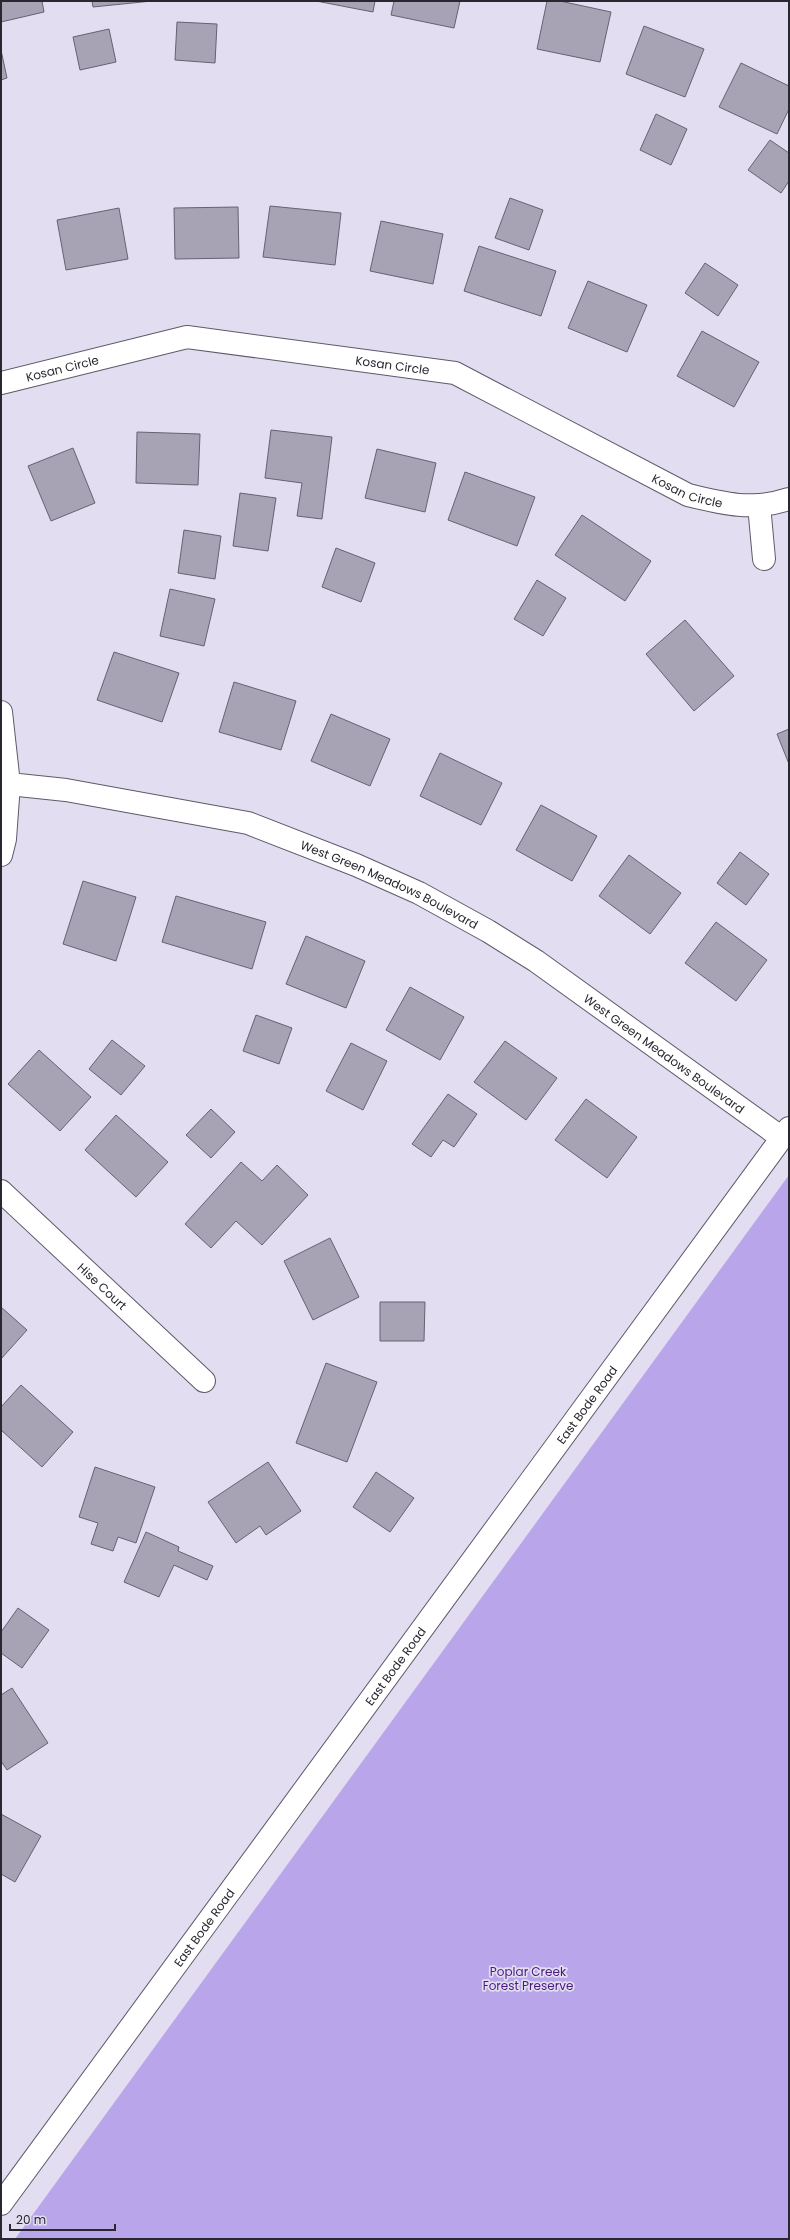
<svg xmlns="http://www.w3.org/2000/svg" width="790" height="2240" font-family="Poppins,sans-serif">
<rect width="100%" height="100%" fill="#e2ddf0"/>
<path fill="#b9a5ea" d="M789,1175v1064h-774z"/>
<path fill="#a7a2b4" stroke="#666272" d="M1,1h41l2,11 -43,10z
M92,1h60l-59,6z
M316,1h59l-2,11z
M394,1h66l-6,27 -63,-13z
M547,1h13l51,11 -11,50 -63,-13z
M177,22l40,2 -2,39 -40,-3z
M644,26l60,23 -19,48 -59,-23z
M109,29l7,33 -36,8 -7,-33z
M1,50l6,28 -6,2z
M741,63l48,23v23l-12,25 -58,-27z
M656,114l31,15 -16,36 -31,-15z
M770,140l19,13v28l-8,12 -33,-23z
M510,198l33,12 -14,40 -34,-12z
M270,206l71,7 -6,52 -72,-8z
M238,207l1,51 -64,1 -1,-51z
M119,208l9,51 -62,11 -9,-50z
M381,221l62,13 -10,50 -63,-13z
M479,246l77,25 -15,45 -77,-25z
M705,263l33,22 -20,31 -33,-23z
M588,281l59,24 -20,47 -59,-24z
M702,331l57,31 -25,45 -57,-31z
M271,430l61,7 -10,82 -25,-3 5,-33 -37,-5z
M137,432l63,2 -2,51 -62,-2z
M73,448l22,55 -44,18 -23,-55z
M377,449l59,14 -11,49 -60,-14z
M465,472l70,25 -18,49 -69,-26z
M240,493l36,5 -8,53 -35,-5z
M582,515l69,46 -26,40 -70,-46z
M184,530l37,6 -6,43 -37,-6z
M336,548l39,15 -14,39 -39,-15z
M537,580l29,18 -23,38 -29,-17z
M170,589l45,10 -11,47 -44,-10z
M685,620l49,56 -40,35 -48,-57z
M114,652l65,21 -17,49 -65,-22z
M234,682l62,19 -15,49 -62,-18z
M331,714l59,25 -20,47 -59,-25z
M789,729v35l-12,-30z
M440,753l62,30 -21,42 -61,-29z
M541,805l56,31 -25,45 -56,-31z
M740,852l29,22 -23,31 -29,-22z
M629,855l52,38 -31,41 -51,-38z
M83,881l53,16 -20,64 -53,-17z
M176,896l90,26 -14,47 -90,-27z
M716,922l51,38 -31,41 -51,-38z
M306,936l59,25 -19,47 -60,-24z
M410,987l54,30 -24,43 -54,-30z
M256,1015l36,13 -13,36 -36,-13z
M112,1040l33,26 -24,29 -32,-26z
M505,1041l52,37 -31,42 -52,-38z
M351,1043l36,18 -24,49 -37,-19z
M39,1050l52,47 -31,34 -52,-47z
M448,1094l29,20 -23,33 -11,-7 -12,17 -19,-13z
M586,1099l51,38 -30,41 -52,-38z
M211,1109l24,23 -24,26 -25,-23z
M116,1115l52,47 -32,35 -51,-47z
M241,1162l21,19 15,-16 31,30 -46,50 -26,-24 -25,27 -26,-24z
M330,1238l29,59 -46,23 -29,-59z
M380,1302h45l-1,39h-44z
M1,1307l26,23 -26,29z
M326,1363l51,19 -30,80 -51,-19z
M21,1385l52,47 -31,35 -41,-37v-23z
M268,1462l33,49 -35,24 -6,-9 -24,17 -28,-41z
M95,1467l60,20 -19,56 -18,-6 -5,14 -22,-7 7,-21 -19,-6z
M376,1472l38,26 -24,34 -37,-25z
M146,1532l33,15 -1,4 35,15 -6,14 -33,-15 -15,32 -35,-15z
M18,1608l31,22 -27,38 -21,-15v-21z
M12,1688l36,55 -41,27 -6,-9v-66z
M1,1814l40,22 -26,46 -14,-8z"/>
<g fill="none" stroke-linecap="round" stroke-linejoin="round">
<defs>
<g id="minor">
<path id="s1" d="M1,383l186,-46 268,36 233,122c36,9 65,16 101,4"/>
<path d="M759,505l5,54"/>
<path id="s2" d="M1,712l8,72 57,6 182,33 108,42 63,28 69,38 48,30 246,177"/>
<path d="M1,855l4,-16 4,-55"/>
<path id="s3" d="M1,1191l203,190"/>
<path id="s4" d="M1,2204l788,-1076"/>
</g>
</defs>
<use href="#minor" stroke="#5e5a6a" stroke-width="24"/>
<use href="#minor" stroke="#fff" stroke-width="22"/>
</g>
<g text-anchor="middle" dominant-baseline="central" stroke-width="3.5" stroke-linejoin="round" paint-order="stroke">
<g font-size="12" fill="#29272f" stroke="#e2ddf0">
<text stroke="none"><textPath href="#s1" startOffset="399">Kosan Circle</textPath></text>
<text stroke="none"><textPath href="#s1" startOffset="63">Kosan Circle</textPath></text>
<text stroke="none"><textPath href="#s1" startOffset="723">Kosan Circle</textPath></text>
<text stroke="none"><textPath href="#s2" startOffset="469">West Green Meadows Boulevard</textPath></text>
<text stroke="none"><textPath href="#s2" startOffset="793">West Green Meadows Boulevard</textPath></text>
<text stroke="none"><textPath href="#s3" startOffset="139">Hise Court</textPath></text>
<text stroke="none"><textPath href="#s4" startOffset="991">East Bode Road</textPath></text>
<text stroke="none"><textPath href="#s4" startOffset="667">East Bode Road</textPath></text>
<text stroke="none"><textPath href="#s4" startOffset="343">East Bode Road</textPath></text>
</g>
<g font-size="12" fill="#471b80" stroke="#e2ddf0">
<text x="528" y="1971">Poplar Creek<tspan x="528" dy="14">Forest Preserve</tspan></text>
</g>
</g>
<rect width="790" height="2240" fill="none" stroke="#29272f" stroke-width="4"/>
<path d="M10 2224v6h105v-6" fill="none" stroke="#29272f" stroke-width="2"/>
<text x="16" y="2224" font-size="12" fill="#29272f" stroke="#e2ddf0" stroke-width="3" paint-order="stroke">20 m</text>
</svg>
